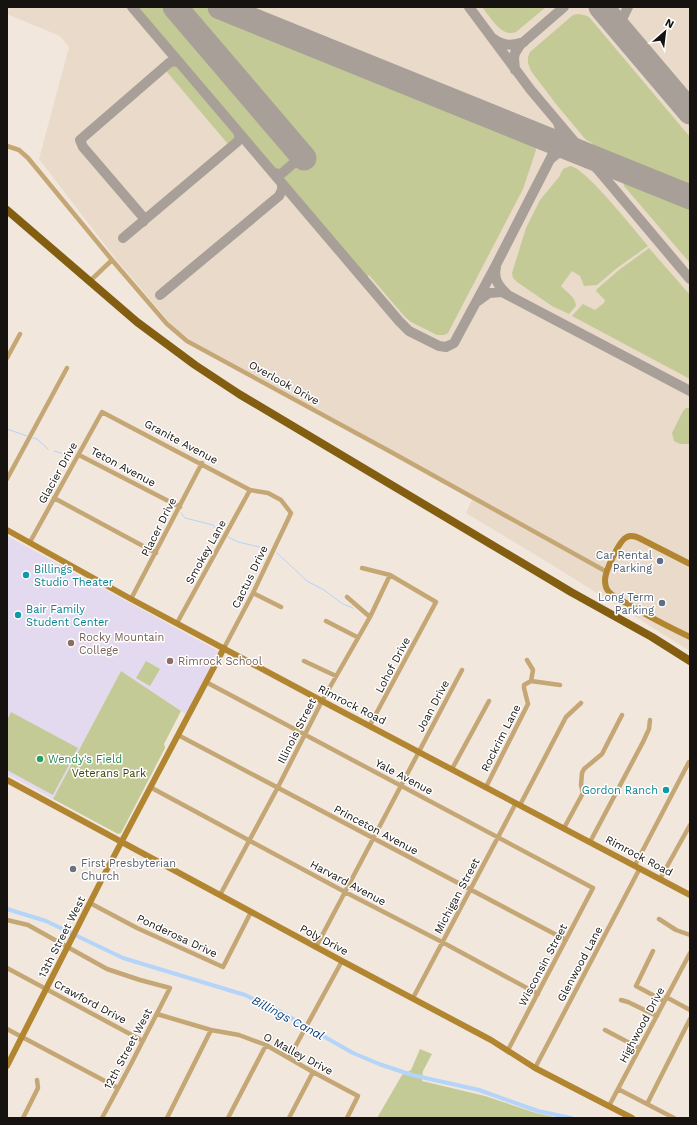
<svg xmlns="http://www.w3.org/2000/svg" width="697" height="1125" font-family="'Work Sans',sans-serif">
<rect width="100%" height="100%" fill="#f1e7dd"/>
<path fill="#e9daca" d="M7,7h683v644l-141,-88 -83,-50 8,-17 -278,-153 -20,-13 -61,-72 -76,-99 30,-112 -9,-11 -53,-22z"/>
<path fill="#e4daef" d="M7,536l211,115 -32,63 -65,-43 -68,128 -46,-25z"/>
<path fill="#c3ca96" d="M137,7h30l127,149 -4,6 -13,8 -6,-5z
M184,7h20l327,132 -1,4 5,3 1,4 -13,39 -75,144 -4,2h-7l-26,-13 -6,-5 -36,-42 -2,2 -2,-1 -78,-93 -3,-5 5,-7 19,-17z
M482,7h64l-30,25c-15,6 -26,-16 -34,-25z
M578,14l6,1 5,2 101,120v53l-90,-37 -8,-10 -6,-3 -30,-36 -25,-33 -3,-8v-6l2,-5 43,-37z
M172,65l6,1 57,67c0,5 1,8 -4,11h-3l-61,-72v-4z
M570,166c14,0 66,66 78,80l-31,22 -20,17 -13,1 -4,-10 -8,-5 -11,15c6,7 14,10 15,20l-7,8 -17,-8 -35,-24 -4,-4 -1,-5 14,-45 14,-28 19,-23 4,-8z
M627,178l63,25v60l-66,-77 -1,-5z
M649,248l41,47v84l-118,-63 11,-12 12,6 9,-7 1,-3 -9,-9 1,-2 22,-19z
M686,408h4v36h-10l-6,-3 -2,-8 11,-22z
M146,661l14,8 -10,17 -14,-8z
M121,671l60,40 -17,33 1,4 -44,85 -3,1 -65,-35z
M11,712l67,36 -25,47 -46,-25v-50z
M420,1049l12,5 -9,17 -1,10 63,15 51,17 22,5h-181l25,-43 9,-5z"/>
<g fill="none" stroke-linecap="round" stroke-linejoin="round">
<path stroke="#b4d4fa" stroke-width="1" d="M7,429l20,7
M33,438l4,1 11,10
M54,451l17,5
M181,513l4,5 28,7 8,10
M228,537l10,5 30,7
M277,553l30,28 17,9 19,14 10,4"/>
<path stroke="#b4d4fa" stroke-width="4" d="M7,909l39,12 77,37 122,37 34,16 74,42 26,11 33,11 67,15 59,21 33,7"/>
<path stroke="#a8a098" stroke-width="10" d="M132,7l267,314 10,10 30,15 7,1 8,-4 42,-78 64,-125 1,-8 -3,-9
M469,7l61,82 160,190
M618,27l10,-20
M494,39c10,7 18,7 30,3
M515,70l-1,-12 1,-5 5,-8 44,-38
M551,159c9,-10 23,-12 34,-4
M597,169l-1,-2 2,-4 6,-2
M274,173l7,1 21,-18
M143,222v-5l-60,-70 -3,-7 89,-77 5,-2 6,2
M123,238l114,-96 3,-4 -2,-6
M496,267c-3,12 3,20 12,28
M160,295l119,-99 3,-6v-7
M478,301l11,-8 13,-1 188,99"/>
<path stroke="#a8a098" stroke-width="25" d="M175,7l129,151
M220,7l470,190
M601,7l89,105"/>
<path stroke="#c5a675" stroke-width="4.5" d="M7,146l12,4 9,8 84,102 55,64 20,17 204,111 216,120
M90,281l22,-21
M7,358l13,-24
M79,455l101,52
M7,479l60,-111
M54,498l102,55
M30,542l72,-130 148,78 18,3 13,7 10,13 -38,80 -29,55
M362,568l28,7 46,27 -66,123
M253,593l28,14
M347,597l23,20
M131,599l71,-136
M326,621l31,16
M177,623l73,-133
M527,660l6,10 -2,11
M304,661l32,15
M206,682l387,206 -85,162
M178,735l388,205
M452,769l37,-68
M150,787l195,105 97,50 96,52
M486,787l42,-83 -4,-16v-3l7,-4 29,4
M520,805l46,-88 15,-14
M564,828l19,-35 -2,-8 1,-12 2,-4 18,-15 20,-39
M590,842l53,-100 6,-13 1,-9
M635,865l54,-103
M660,879l30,-54
M220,895l58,-108 44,-86 48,-84 20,-42
M90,903l47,25 86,39 28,-55
M659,919l17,11 14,5
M7,920l21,5 79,44 33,11 30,8 -39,76 -29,54
M316,947l146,-277
M653,951l-17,35 28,15
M7,968l136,73
M666,997l24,13
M413,998l103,-195
M621,1000l7,2 29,14
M157,1014l54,16 28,5 27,10 47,27 45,24 -11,22
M7,1029l111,59
M605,1030l34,18
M289,1058l53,-97
M535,1068l105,-200
M618,1089l56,29
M647,1104l43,-85
M609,1106l81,-153
M23,1118l15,-30 -1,-8
M167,1118l44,-88
M228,1118l38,-73
M289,1118l24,-46"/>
<path stroke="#b28531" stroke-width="6" d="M7,530l124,69 191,102 368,194
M690,564l-51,-26c-4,-2 -8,-3 -12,-1 -8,3 -22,35 -22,43 0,4 1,9 4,12 5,6 14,9 21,13 19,12 39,22 60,32
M7,780l335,181 149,79 44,28 97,50
M7,1066l97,-191 120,-227"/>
<path stroke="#845e10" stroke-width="8" d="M7,210l130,112 58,43 44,29 332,198 81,45 38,24"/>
</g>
<g fill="#5c6f8a" stroke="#fff" stroke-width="1.5">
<circle cx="660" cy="561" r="4"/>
<circle cx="662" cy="603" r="4"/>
</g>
<g fill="#0f9aa8" stroke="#fff" stroke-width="1.5">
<circle cx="26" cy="575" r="4"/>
<circle cx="18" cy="615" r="4"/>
<circle cx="666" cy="790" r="4"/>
</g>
<g fill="#8d6e63" stroke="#fff" stroke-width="1.5">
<circle cx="71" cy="643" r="4"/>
<circle cx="170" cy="661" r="4"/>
</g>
<circle fill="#2e9e5b" stroke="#fff" stroke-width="1.5" cx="40" cy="759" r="4"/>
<circle fill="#6b7280" stroke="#fff" stroke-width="1.5" cx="73" cy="869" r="4"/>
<g text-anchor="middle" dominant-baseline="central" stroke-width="3" stroke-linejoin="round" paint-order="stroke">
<g font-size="11" fill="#15120f" stroke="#fff">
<text transform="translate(284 383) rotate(29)">Overlook Drive</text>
<text transform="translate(181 442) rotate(28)">Granite Avenue</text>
<text transform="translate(123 467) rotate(28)">Teton Avenue</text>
<text transform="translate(58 473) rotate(-61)">Glacier Drive</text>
<text transform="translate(159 527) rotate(-63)">Placer Drive</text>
<text transform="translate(206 552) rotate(-61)">Smokey Lane</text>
<text transform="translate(250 577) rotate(-64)">Cactus Drive</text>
<text transform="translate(393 665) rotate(-62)">Lohof Drive</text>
<text transform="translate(352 705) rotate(27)">Rimrock Road</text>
<text transform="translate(433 706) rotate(-62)">Joan Drive</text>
<text transform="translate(297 731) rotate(-63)">Illinois Street</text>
<text transform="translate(501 738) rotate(-63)">Rockrim Lane</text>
<text transform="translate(404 777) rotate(28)">Yale Avenue</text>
<text transform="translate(376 830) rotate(28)">Princeton Avenue</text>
<text transform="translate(639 856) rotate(28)">Rimrock Road</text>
<text transform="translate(348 883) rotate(28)">Harvard Avenue</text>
<text transform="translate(457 896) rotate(-62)">Michigan Street</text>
<text transform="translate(177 936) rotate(25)">Ponderosa Drive</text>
<text transform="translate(62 937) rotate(-63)">13th Street West</text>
<text transform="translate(324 940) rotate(28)">Poly Drive</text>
<text transform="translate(580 964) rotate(-62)">Glenwood Lane</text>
<text transform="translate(543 965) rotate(-62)">Wisconsin Street</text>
<text transform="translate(90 1002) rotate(28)">Crawford Drive</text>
<text transform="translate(642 1025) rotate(-62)">Highwood Drive</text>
<text transform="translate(128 1049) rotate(-62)">12th Street West</text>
<text transform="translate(298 1054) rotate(28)">O Malley Drive</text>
</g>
<g font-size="11" fill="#4e5e75" stroke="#fff" text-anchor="end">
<text x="652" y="555">Car Rental<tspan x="652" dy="13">Parking</tspan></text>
<text x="654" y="597">Long Term<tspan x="654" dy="13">Parking</tspan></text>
</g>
<g font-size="11" fill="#0d838f" stroke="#fff" text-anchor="start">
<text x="34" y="569">Billings<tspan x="34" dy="13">Studio Theater</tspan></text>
<text x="26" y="609">Bair Family<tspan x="26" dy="13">Student Center</tspan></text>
<text x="658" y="790" text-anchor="end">Gordon Ranch</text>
</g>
<g font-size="11" fill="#785e54" stroke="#fff" text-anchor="start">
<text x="79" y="637">Rocky Mountain<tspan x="79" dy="13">College</tspan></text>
<text x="178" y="661">Rimrock School</text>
</g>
<g font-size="11" fill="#27864d" stroke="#fff" text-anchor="start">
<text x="48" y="759">Wendy's Field</text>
</g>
<g font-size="11" fill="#3f4301" stroke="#fff">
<text x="109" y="773">Veterans Park</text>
</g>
<g font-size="11" fill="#5b616d" stroke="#fff" text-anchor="start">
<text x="81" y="863">First Presbyterian<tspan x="81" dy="13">Church</tspan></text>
</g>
<g font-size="12" font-style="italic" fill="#083e76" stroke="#fff">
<text transform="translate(288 1018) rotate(28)">Billings Canal</text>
</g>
</g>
<rect width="697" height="1125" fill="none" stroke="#15120f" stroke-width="16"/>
<g transform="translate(665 32) rotate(28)" stroke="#ffffff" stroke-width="3" paint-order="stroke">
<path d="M0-3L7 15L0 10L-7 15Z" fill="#15120f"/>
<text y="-6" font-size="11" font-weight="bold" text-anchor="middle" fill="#15120f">N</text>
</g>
</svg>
